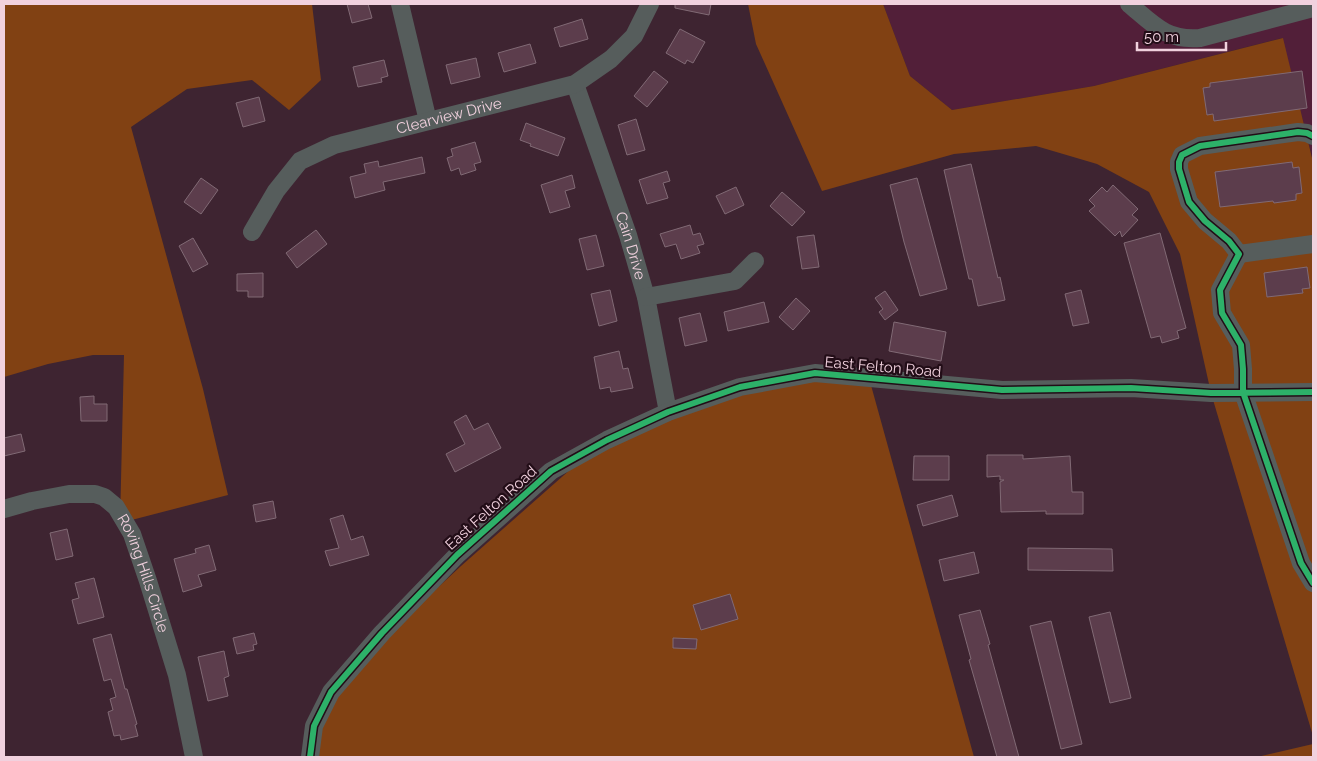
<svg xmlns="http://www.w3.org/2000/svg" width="1317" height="761" font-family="Raleway,sans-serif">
<rect width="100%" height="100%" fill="#3e2431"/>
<path fill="#521f39" d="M883,4h430v156l-31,-122 -188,48 -142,24 -42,-34z"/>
<path fill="#814113" d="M4,4h308l9,76 -32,30 -37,-30 -65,9 -56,38 72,262 25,106 -108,28 4,-168h-31l-45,9 -44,13z
M748,4h135l27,72 42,34 142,-24 189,-48 30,124v574l-102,-343 -31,-139 -31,-62 -52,-28 -61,-18 -82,8 -132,37 -66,-147z
M810,378h59l105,379h-660l10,-50 38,-49 99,-92 128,-113 79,-41z
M1313,744v13h-56z"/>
<path fill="#5c3d4c" stroke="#816a75" d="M347,4h21l4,14 -20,5z
M675,4h36l-2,11 -34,-7z
M582,19l6,20 -28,8 -6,-19z
M680,29l25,13 -12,21 -6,-3 -2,4 -19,-11z
M530,44l6,19 -32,9 -6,-19z
M476,58l4,19 -29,7 -5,-19z
M384,60l4,16 -7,2 1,4 -24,5 -5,-20z
M654,71l14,11 -21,25 -13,-11z
M1302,71l5,37 -93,13 -1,-7 -6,1 -4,-27 7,-1v-4z
M259,97l6,24 -22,6 -7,-24z
M636,119l9,31 -18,5 -9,-30z
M526,123l39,15 -7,18 -28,-10 1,-2 -11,-4z
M475,142l6,20 -7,2 2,6 -15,5 -2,-7 -8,3 -4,-13 6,-2 -2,-7z
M422,157l3,16 -42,9 2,8 -30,8 -5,-21 16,-4 -2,-9 14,-3 1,6z
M1292,162l1,6 6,-1 3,26 -6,1v6l-22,3 -1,-2 -53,6 -5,-35z
M971,164l27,114 2,-1 5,23 -27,6 -6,-27h-3l-25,-109z
M667,171l3,10 -7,2 5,15 -21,6 -8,-24z
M572,175l3,13 -10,3 5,16 -20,6 -9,-28z
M201,178l17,12 -17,24 -17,-12z
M917,178l30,111 -27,7 -16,-54 -14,-57z
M1113,185l25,24 -6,6 6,5 -16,17 -2,-6 -5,5 -26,-25 6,-5 -6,-6 13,-13 5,5z
M736,187l8,18 -19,9 -9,-18z
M782,192l23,20 -13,14 -22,-20z
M690,225l3,10 7,-2 4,11 -7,2 3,7 -19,6 -5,-15 -11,3 -5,-13z
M316,230l11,14 -30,24 -11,-15z
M1160,233l26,95 -9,3 2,7 -17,5 -2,-7 -9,2 -27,-95z
M596,235l8,31 -17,4 -8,-31z
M814,235l5,32 -17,2 -5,-32z
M193,238l15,26 -15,8 -14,-26z
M1307,267l3,21 -8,1 1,4 -36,4 -3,-24z
M263,273v24h-15v-6h-11v-17z
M610,290l7,31 -18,5 -8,-32z
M1081,290l8,33 -16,3 -8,-32z
M885,291l13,19 -13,10 -6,-8 4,-3 -8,-11z
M796,298l14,13 -17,19 -14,-13z
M764,302l5,20 -41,9 -4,-19z
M700,313l7,28 -22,5 -6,-28z
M894,322l52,10 -5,29 -52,-10z
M619,351l4,18 5,-1 5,20 -22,4 -1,-5 -10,2 -6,-32z
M94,396v8h13v17h-26l-1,-24z
M466,415l8,15 14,-7 13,25 -46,24 -9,-18 19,-10 -11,-22z
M21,434l4,17 -21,5v-18z
M987,455h36v4l47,-3 2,36h11v22h-37v-3l-45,1 -1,-30 4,-2h-4v-4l-13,1z
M914,456h35v24h-36z
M952,495l6,21 -35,10 -6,-21z
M273,501l3,17 -20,4 -3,-17z
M343,515l8,25 12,-4 6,19 -39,11 -5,-15 14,-3 -9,-29z
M67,529l6,27 -17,4 -6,-27z
M209,545l7,25 -18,5 4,11 -19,6 -9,-33 22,-6 -1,-4z
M1028,548l84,1 1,22 -85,-1z
M974,552l5,21 -35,8 -5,-21z
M94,578l10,39 -26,7 -6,-24 7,-2 -4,-15z
M730,594l8,25 -37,11 -8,-25z
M980,610l10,34 -2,1 31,112h-22l-28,-97 2,-1 -12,-44z
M1110,612l21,86 -21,5 -21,-86z
M1051,621l31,123 -21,5 -31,-123z
M254,633l3,11 -4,1 1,5 -17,4 -4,-16z
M111,634l14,55h2l10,35 -2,1 3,11 -17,4 -1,-5 -6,1 -6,-24 5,-2 -3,-11 6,-2 -5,-18 -7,2 -11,-42z
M673,638l24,1 -1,10 -23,-1z
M224,651l5,25 -5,2 4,18 -20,5 -10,-44z"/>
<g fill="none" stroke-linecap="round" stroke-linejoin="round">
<g stroke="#565d5c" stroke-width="18">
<path d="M400,4l28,117"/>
<path d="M1129,4c24,20 37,37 71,34l113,-30"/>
<path id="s1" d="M575,84l53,151 18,62 22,115"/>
<path d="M1313,136l-6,-3 -9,-1 -98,14 -18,9 -3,7v7l10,33 16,19 24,20 10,13 -19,36 2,23 19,32 2,24v23l58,171 12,20"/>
<path id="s2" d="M252,232l24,-41 24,-30 34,-16 241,-61 36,-25 23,-23 16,-32"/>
<path d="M1239,254l74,-10"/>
<path d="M646,297l89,-16 20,-20"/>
<path id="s3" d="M4,509l28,-8 37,-7h26l9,3 12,10 16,27 16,47 29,94 17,82"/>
<path d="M310,757l4,-31 17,-34 51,-59 75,-78 94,-84 56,-31 61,-28 72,-25 75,-14 187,17 129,-2 80,5 102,-1"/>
</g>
<defs>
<path id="cycleway" d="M1313,136l-6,-3 -9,-1 -98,14 -18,9 -3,7v7l10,33 16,19 24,20 10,13 -19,36 2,23 19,32 2,24v23l58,171 12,20
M310,757l4,-31 17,-34 51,-59 75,-78 94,-84 56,-31 61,-28 72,-25 75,-14 187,17 129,-2 80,5 102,-1"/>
</defs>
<use href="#cycleway" stroke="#220d17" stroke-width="9"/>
<use href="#cycleway" stroke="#2db169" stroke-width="6"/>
</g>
<g text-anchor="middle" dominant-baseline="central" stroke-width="4.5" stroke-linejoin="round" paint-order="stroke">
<g font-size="15" fill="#f1d1de" stroke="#220d17">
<text stroke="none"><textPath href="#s2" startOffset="242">Clearview Drive</textPath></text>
<text stroke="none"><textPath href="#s1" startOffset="171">Cain Drive</textPath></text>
<text transform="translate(883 367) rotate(5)">East Felton Road</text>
<text transform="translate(491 508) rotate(-42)">East Felton Road</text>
<text stroke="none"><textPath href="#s3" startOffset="190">Roving Hills Circle</textPath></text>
</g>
</g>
<rect width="1317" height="761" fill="none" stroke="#f1d1de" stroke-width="10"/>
<path d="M1137 42v8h89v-8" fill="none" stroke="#f1d1de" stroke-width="2.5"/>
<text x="1144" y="42" font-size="15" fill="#f1d1de" stroke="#220d17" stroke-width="4" paint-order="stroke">50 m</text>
</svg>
